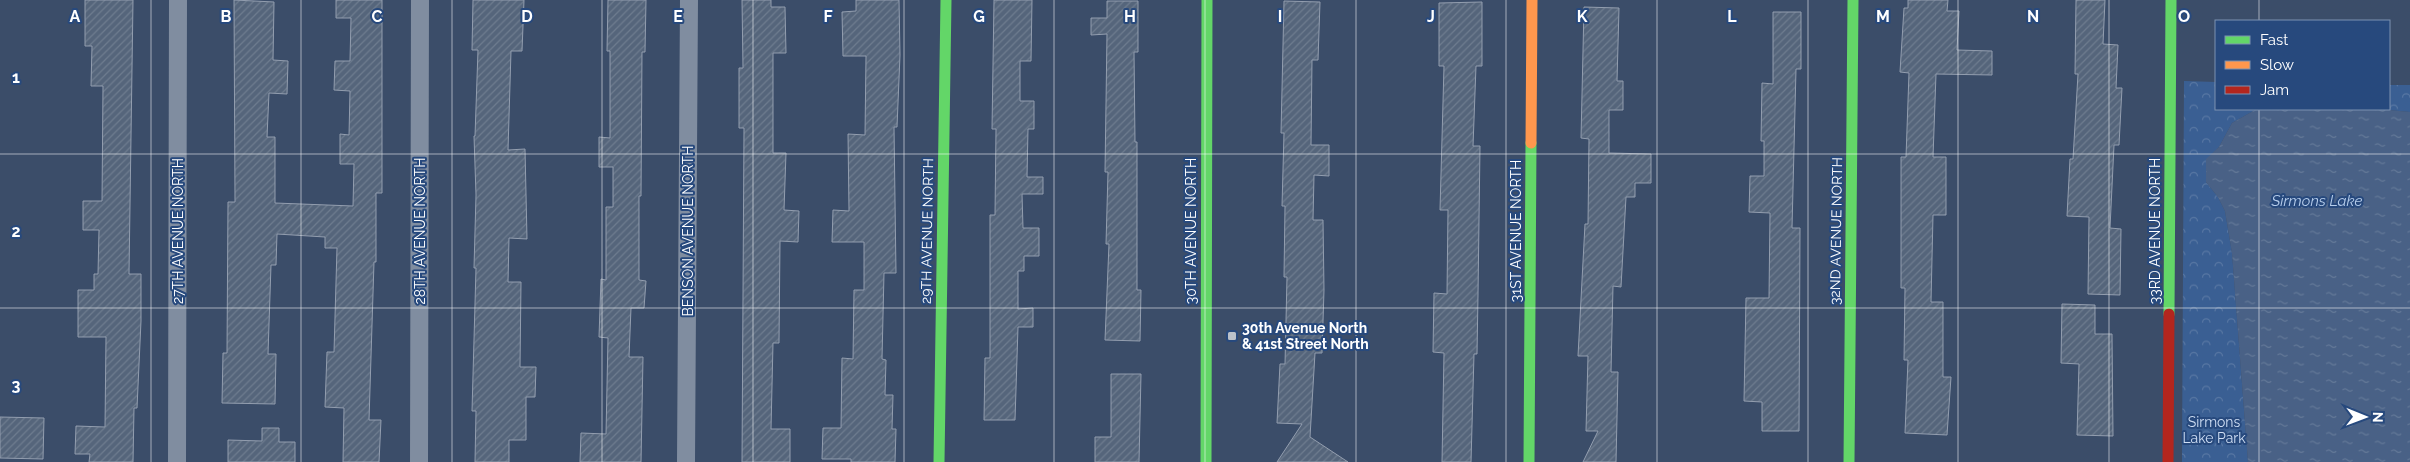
<svg xmlns="http://www.w3.org/2000/svg" width="2410" height="462" font-family="Raleway,sans-serif">
<defs>
<pattern id="park-crowns" width="20" height="18" patternUnits="userSpaceOnUse" patternTransform="scale(1.25)"><rect width="20" height="18" fill="#3a5f93"/><path d="M2 6a3 3 0 1 1 6 0M12 15a3 3 0 1 1 6 0" fill="none" stroke="#5877a3"/></pattern>
<pattern id="water-ripples" width="26" height="14" patternUnits="userSpaceOnUse" patternTransform="scale(1.25)"><rect width="26" height="14" fill="#496186"/><path d="M2 4q2-2 4 0t4 0M15 11q2-2 4 0t4 0" fill="none" stroke="#647998"/></pattern>
<pattern id="building-hatch" width="6" height="6" patternUnits="userSpaceOnUse" patternTransform="scale(1.25)"><rect width="6" height="6" fill="#55657b"/><path d="M-1 1l2-2M0 6l6-6M5 7l2-2" fill="none" stroke="#6e7c8f"/></pattern>
</defs>
<rect width="100%" height="100%" fill="#3b4d69"/>
<path fill="url(#park-crowns)" d="M2184,81l32,1v27h53l-14,1 -23,13 -13,24 -13,13v22l12,15 7,14 7,42 16,209h-66z
M2389,85h21v27l-33,-3h12z"/>
<path fill="url(#water-ripples)" d="M2269,109h108l33,3v350h-162l-16,-209 -7,-42 -7,-14 -12,-15v-23l13,-12 13,-24 23,-13z"/>
<path fill="url(#building-hatch)" stroke="#939eaf" d="M85,0h48l-4,274h12v47l-4,87h-3l-1,54h-44l1,-8h-15l1,-28 29,1 1,-90h-28v-47h16v-16h4l1,-44h-16v-29h19l1,-115h-12l1,-40h-7z
M234,0l40,2 -1,58 15,1 -1,33 -18,-1 -2,44h8v66l78,3 1,-42h-14v-30l9,1 1,-44 -16,-1 1,-29h15l1,-43h-15v-18h46v193h-6v69h-2l-5,158h12l-2,42h-36l1,-54 -19,-1 2,-55h7l3,-104h-12v-11l-48,-3 -1,31h-5l-3,89h8l-1,50 -53,-1 1,-50h4l1,-151h7z
M473,0h51l-2,51h-11l-3,99 17,-1 2,90 -18,-1 -1,44h13l-1,85h16l-1,30h-9v43h-17v22h-34l1,-51h-4l4,-143h-2l2,-73 -2,-59h1l3,-86h-6z
M608,0h38l-1,52h-3l-1,144h-2v84l7,1 -2,27h-13l-2,49h14l-2,105h-61l1,-29 25,1 2,-96 -9,-1 2,-58 5,1v-73h7v-40h-14v-30l11,1v-87h-3z
M742,0h29v7h14l1,46h-13v100h13l-2,57 15,1 -1,31 -18,-1 -1,102h-6l-2,86h19v33h-48l2,-334h-5v-60h4z
M856,0h43l1,55 -3,72h-3l2,146h-12l-2,86 4,1 -1,35h8l-1,34h4l-1,33h-44v-3h-29l1,-31h18l1,-70 11,1 1,-69h10v-48h-32l1,-32 16,1 -1,-77 17,1 1,-79h-23l-1,-44 14,-1z
M994,0h38l-1,61h-11v40h14v28h-6l-1,48h16v17h-21l1,34h16v28h-15v15h-6v38l15,-1v19h-15l-3,93h-31l1,-62h5v-143h5l1,-86h-4z
M1908,0h40l-1,11h12l-2,39 35,1v24l-56,-1 -3,83h13v58h-13l-2,87h12v75h8l-4,58 -42,-2 3,-73h-4l1,-72h-4v-131h5l3,-84 -9,-1 4,-64h4z
M2076,0h29l-2,44 15,1 -2,43h6l-3,57h-5l-4,83 11,1 -1,66 -32,-1 1,-77 -22,-1 3,-57h3l5,-85h-3z
M1107,1h31v51h-4l1,90h2v148h4l-1,51 -35,-1 4,-96h-3l2,-72h-3l2,-138 -16,1v-17h16z
M1284,1l36,1 -2,58h-6l-1,85h18v31l-15,-1 -1,45h10l1,70 -2,63h-7l-5,84 38,25h-71l25,-38 -25,-1 3,-59h5l2,-87h-3l1,-71h-3l2,-73h-3z
M1482,2v64h-6l-3,80h7l-2,149 -1,59h-3l-3,108h-29l2,-109 -11,-1 1,-59 13,1 1,-84h-8l4,-144h-5v-63z
M1584,7l35,1 -2,73h6v29h-14v43l42,1v29h-16v14h-9l-5,90 -8,-1 -2,86h7l-2,90h-33l15,-31h-12l2,-75h-10l7,-132h3l1,-85 -8,-1z
M1773,12h28v57h-5l-4,159h8l-1,203h-37v-29l-18,-1 2,-103h23l1,-85 -21,-1 1,-36h14v-35h-3l1,-58 11,1z
M2062,304l33,1v29h17l1,102 -36,-1 2,-71 -18,-1z
M1111,374h30l-2,88h-44v-25h16z
M0,417l44,1 -1,41 -43,-1z
M262,428h17v14h16v20h-67v-22l34,1z"/>
<g fill="none" stroke-linecap="round" stroke-linejoin="round">
<path stroke="#808da0" stroke-width="18" d="M177,462l1,-462
M419,462l1,-462
M686,462l3,-462"/>
<path stroke="#63d668" stroke-width="11" d="M2169,314l2,-314
M939,462l7,-462
M1206,462l1,-462
M1529,462l2,-319
M1849,462l4,-462"/>
<path stroke="#ff974d" stroke-width="11" d="M1531,143l1,-143"/>
<path stroke="#b3261e" stroke-width="11" d="M2168,462l1,-148"/>
</g>
<path fill="none" stroke="#fff" stroke-width="1" stroke-opacity="0.55" d="M151,0v462M301,0v462M452,0v462M602,0v462M753,0v462M904,0v462M1054,0v462M1205,0v462M1356,0v462M1506,0v462M1657,0v462M1808,0v462M1958,0v462M2109,0v462M2259,0v21M2259,109v353M0,154h2410M0,308h2410"/>
<rect fill="#bac1ca" stroke="#27497d" stroke-width="2" x="1227" y="331" width="10" height="10" rx="2.5"/>
<g text-anchor="middle" dominant-baseline="central" stroke-width="4" stroke-linejoin="round" paint-order="stroke">
<g font-size="14" fill="#fff" stroke="#27497d">
<text transform="translate(178 231) rotate(-90)">27TH AVENUE NORTH</text>
<text transform="translate(420 231) rotate(-90)">28TH AVENUE NORTH</text>
<text transform="translate(688 231) rotate(-90)">BENSON AVENUE NORTH</text>
<text transform="translate(927 231) rotate(-89)">29TH AVENUE NORTH</text>
<text transform="translate(1191 231) rotate(-90)">30TH AVENUE NORTH</text>
<text transform="translate(1516 231) rotate(-90)">31ST AVENUE NORTH</text>
<text transform="translate(1836 231) rotate(-89)">32ND AVENUE NORTH</text>
<text transform="translate(2155 231) rotate(-90)">33RD AVENUE NORTH</text>
</g>
<g font-size="14" font-weight="bold" fill="#fff" stroke="#27497d" text-anchor="start">
<text x="1242" y="328">30th Avenue North<tspan x="1242" dy="16">&amp; 41st Street North</tspan></text>
</g>
<g font-size="14" fill="#cfdef4" stroke="#27497d">
<text x="2214" y="422">Sirmons<tspan x="2214" dy="16">Lake Park</tspan></text>
</g>
<g font-size="15" font-style="italic" fill="#b7ceec" stroke="#27497d">
<text x="2317" y="201">Sirmons Lake</text>
</g>
</g>
<g font-size="16" text-anchor="middle" font-weight="bold" fill="#fff" stroke="#27497d" stroke-width="4" stroke-linejoin="round" paint-order="stroke">
<text x="75" y="22">A</text>
<text x="226" y="22">B</text>
<text x="377" y="22">C</text>
<text x="527" y="22">D</text>
<text x="678" y="22">E</text>
<text x="828" y="22">F</text>
<text x="979" y="22">G</text>
<text x="1130" y="22">H</text>
<text x="1280" y="22">I</text>
<text x="1431" y="22">J</text>
<text x="1582" y="22">K</text>
<text x="1732" y="22">L</text>
<text x="1883" y="22">M</text>
<text x="2033" y="22">N</text>
<text x="2184" y="22">O</text>
<text x="16" y="83">1</text>
<text x="16" y="237">2</text>
<text x="16" y="391">3</text>
</g>
<rect x="2215" y="20" width="175" height="90" fill="#27497d" stroke="#7d92b1"/>
<rect x="2225" y="36" width="25" height="8" fill="#63d668" stroke="#7d92b1"/>
<text x="2260" y="45" font-size="15" fill="#ffffff">Fast</text>
<rect x="2225" y="61" width="25" height="8" fill="#ff974d" stroke="#7d92b1"/>
<text x="2260" y="70" font-size="15" fill="#ffffff">Slow</text>
<rect x="2225" y="86" width="25" height="8" fill="#b3261e" stroke="#7d92b1"/>
<text x="2260" y="95" font-size="15" fill="#ffffff">Jam</text>
<g transform="translate(2365 417) rotate(91)" stroke="#27497d" stroke-width="4" paint-order="stroke">
<path d="M0-4L9 19L0 12L-9 19Z" fill="#ffffff"/>
<text y="-8" font-size="14" font-weight="bold" text-anchor="middle" fill="#ffffff">N</text>
</g>
</svg>
